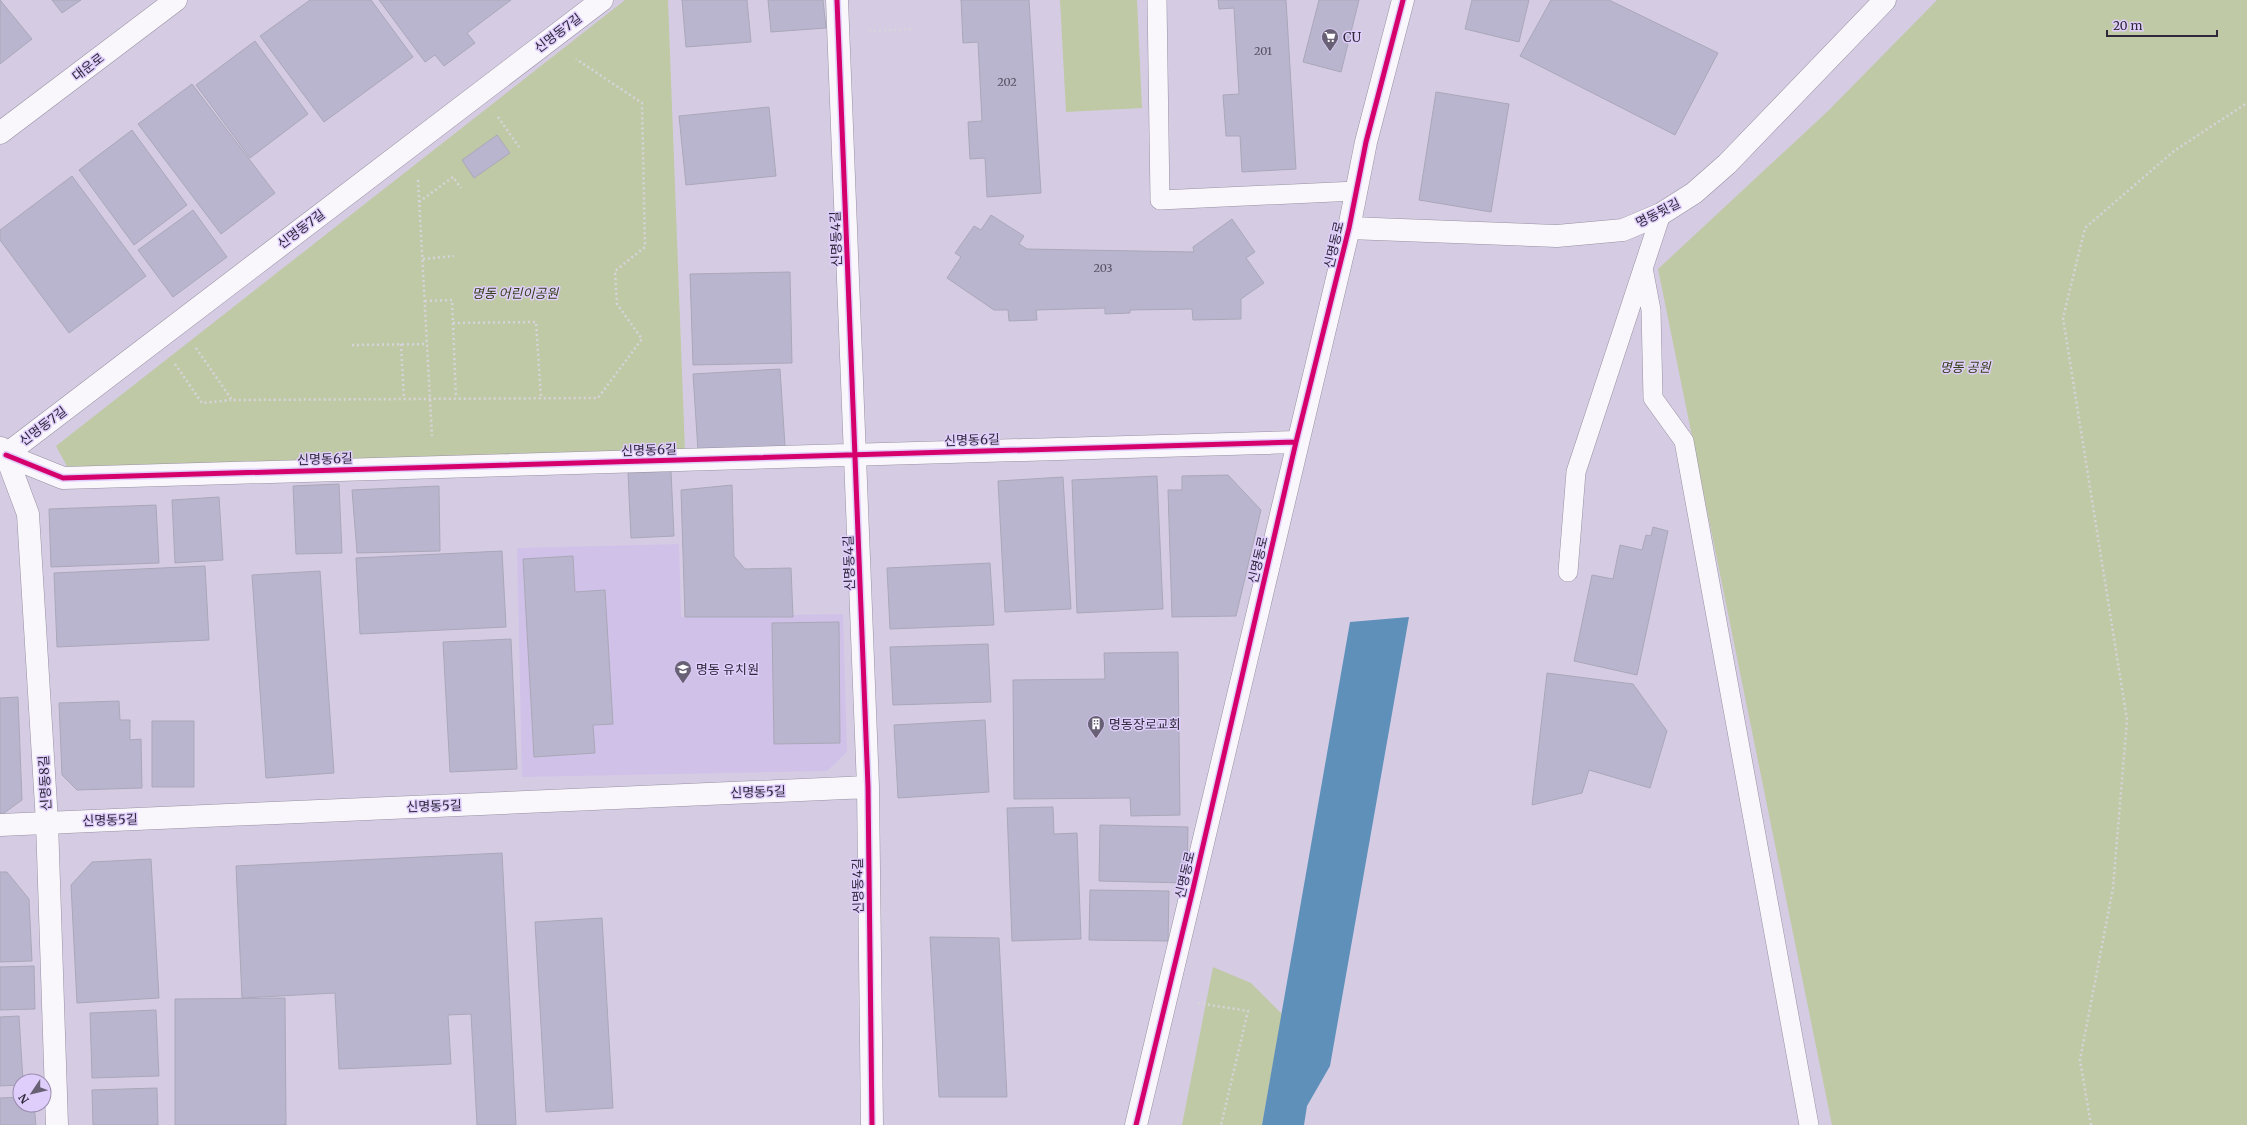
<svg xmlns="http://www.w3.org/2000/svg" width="2247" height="1125" font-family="Merriweather,'Noto Sans KR',serif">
<rect width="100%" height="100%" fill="#d5cce4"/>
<path fill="#d0c1e8" d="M679,544l2,73 162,-3 4,138 -20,19 -305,6 -5,-229z"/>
<path fill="#c0c9a5" d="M625,0h43l17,452 -616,18 -13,-24z
M1060,0h77l5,108 -76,4z
M1937,0h310v1125h-415l-174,-856 170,-158z
M1213,967l38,16 31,31 -20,111h-80z"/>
<path fill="#5f90ba" d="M1409,617l-79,449 -23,40 -3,19h-42l88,-503z"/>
<path fill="#bab5ce" stroke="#aaa7b9" d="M0,0l32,39 -32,25z
M52,0h29l-19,13z
M310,0h61l42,57 -89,65 -64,-86z
M379,0h132l-44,33 8,10 -31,23 -9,-11 -10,7z
M682,0h65l4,42 -65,5z
M768,0h55l3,28 -55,4z
M961,0h68l12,193 -54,4 -2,-39 -15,1 -2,-37 14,-1 -4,-79 -15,1z
M1218,0h68l10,169 -54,3 -2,-36h-14l-3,-41 16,-1 -5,-86 -15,1z
M1319,0h40l-18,72 -38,-10z
M1472,0h57l-10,42 -54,-13z
M1551,0h58l109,53 -43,82 -155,-79z
M255,41l53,73 -58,44 -54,-73z
M192,84l83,109 -54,41 -83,-110z
M1436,92l73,12 -18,108 -72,-12z
M769,107l7,69 -90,9 -7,-69z
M132,130l55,75 -53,40 -55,-75z
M497,135l13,18 -36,25 -12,-18z
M72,176l74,100 -77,57 -69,-93v-10z
M193,210l34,47 -54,40 -35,-47z
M991,215l33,21 -5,8 8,5 167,3 -1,-5 39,-28 23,33 -9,6 18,25 -23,16v20l-48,1 -1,-11 -62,1v3l-25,1v-6l-69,2 1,10 -28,1 -1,-11h-14l-47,-32 14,-21 -6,-4 19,-27 7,4z
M790,272l2,91 -99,2 -3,-91z
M780,369l5,77 -87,5 -5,-77z
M671,471l3,65 -43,2 -3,-65z
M1228,475l33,35 -25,106 -64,1 -4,-127h14v-14z
M1157,476l6,133 -86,4 -5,-133z
M1063,477l8,132 -66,3 -7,-131z
M339,484l3,69 -46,1 -3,-68z
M732,485l2,71 11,13 46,-1 2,49h-108l-4,-127z
M439,486l1,65 -83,2 -5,-63z
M219,497l4,63 -48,3 -3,-63z
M156,505l3,58 -108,4 -2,-58z
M1653,527l15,4 -31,144 -63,-14 18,-86 21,4 7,-34 22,5 4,-15 5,1z
M502,551l4,76 -146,7 -4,-76z
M573,556l2,36 30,-2 8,134 -20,1 2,28 -61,4 -11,-198z
M990,563l4,62 -104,4 -3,-61z
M205,566l4,74 -152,7 -3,-74z
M320,571l14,202 -68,5 -14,-203z
M839,622l1,121 -66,1 -2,-121z
M511,639l6,130 -67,3 -7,-130z
M988,644l3,58 -98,3 -3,-58z
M1178,652l2,163 -49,1 -1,-18 -116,1 -1,-119 92,-1 -1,-26z
M1547,673l86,11 34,47 -17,57 -61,-18 -7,23 -50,12z
M18,697l4,103 -22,16v-118z
M119,701l1,19h10v20l11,-1 1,49 -65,2 -15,-15 -3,-72z
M985,720l4,72 -91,6 -4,-73z
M152,721h42v66h-42z
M1053,807l1,27 23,-1 4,106 -69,2 -5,-133z
M1100,825l88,2 -1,56 -88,-2z
M502,853l14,272h-39l-6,-111 -23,1 3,49 -112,5 -4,-76 -93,5 -6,-132z
M151,859l8,139 -82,5 -6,-118 21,-23z
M0,872h7l22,27 3,62 -32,1z
M1090,890l79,1 -1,50 -79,-1z
M602,918l11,190 -67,4 -11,-190z
M930,937l69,1 8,159h-68z
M34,966l1,43 -35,1v-43z
M285,998l1,127h-111v-126z
M156,1010l3,66 -67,2 -2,-65z
M19,1016l4,65h-3v4l-20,1v-69z
M157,1088l1,37h-65l-1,-35z
M20,1097v8h14l2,20h-36v-27z"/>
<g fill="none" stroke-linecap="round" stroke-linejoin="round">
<defs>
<path id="lane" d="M1157,0l3,200 196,-9
M1643,268l8,42 2,88 31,43 125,684
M1568,572l8,-100 85,-258"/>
<path id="street" d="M837,0l31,787 4,338
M1,448l5,7 22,59 19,308 10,303
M6,455l57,23 1233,-36
M0,459l602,-459
M0,825l868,-38
M1136,1125c73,-299 140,-599 213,-897"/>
<path id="secondary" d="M1403,0l-37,142 -17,86 208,8 66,-6 38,-16 33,-21 33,-29 158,-164
M0,133l176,-133"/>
</defs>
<use href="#lane" stroke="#9790a2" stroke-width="20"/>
<use href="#street" stroke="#9790a2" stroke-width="23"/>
<use href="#secondary" stroke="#9790a2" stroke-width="23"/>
<path stroke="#d6d4db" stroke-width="2.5" stroke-dasharray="2 3" stroke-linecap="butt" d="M869,31l42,-2
M498,117l21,30
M418,180l14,256
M419,202l34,-25 8,11
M423,259l31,-3
M425,301l27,-1 4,98
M453,323l83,-1 5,76
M401,344l3,55
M352,345l75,-1
M196,348l36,52 366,-2 44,-59 -25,-35 -2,-33 30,-24 -3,-144 -66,-44
M175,364l27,39 29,-3
M1198,1003l50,8 -27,114
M2091,1125l-11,-65 33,-172 14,-168 -64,-402 22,-90 89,-77 73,-48"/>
<use href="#lane" stroke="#f9f7fb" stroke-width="19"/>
<use href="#street" stroke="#f9f7fb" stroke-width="22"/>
<use href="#secondary" stroke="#f9f7fb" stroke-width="22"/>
<defs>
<path id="cycleway" d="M837,0l31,787 4,338
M6,455l57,23 1233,-36
M1136,1125l57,-236 103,-447 53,-214 17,-86 37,-142"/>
</defs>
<use href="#cycleway" stroke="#dfcefc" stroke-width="8"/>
<use href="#cycleway" stroke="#d6006c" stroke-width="5"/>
</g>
<defs>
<symbol id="supermarket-pin" viewBox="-11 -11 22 30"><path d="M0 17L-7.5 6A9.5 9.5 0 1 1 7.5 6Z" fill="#686175" stroke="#dfcefc"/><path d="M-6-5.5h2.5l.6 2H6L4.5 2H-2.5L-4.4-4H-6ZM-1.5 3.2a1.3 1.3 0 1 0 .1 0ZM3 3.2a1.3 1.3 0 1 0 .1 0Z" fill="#fff"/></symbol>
<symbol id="school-pin" viewBox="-11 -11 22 30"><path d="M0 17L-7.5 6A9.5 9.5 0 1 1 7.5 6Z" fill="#686175" stroke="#dfcefc"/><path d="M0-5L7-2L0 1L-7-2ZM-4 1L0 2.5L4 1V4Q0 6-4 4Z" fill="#fff"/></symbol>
<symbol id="building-pin" viewBox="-11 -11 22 30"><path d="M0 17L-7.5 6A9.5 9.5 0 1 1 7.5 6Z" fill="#686175" stroke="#dfcefc"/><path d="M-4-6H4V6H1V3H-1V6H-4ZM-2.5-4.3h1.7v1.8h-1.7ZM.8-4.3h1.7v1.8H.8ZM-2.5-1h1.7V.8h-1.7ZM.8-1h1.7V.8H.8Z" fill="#fff"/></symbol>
</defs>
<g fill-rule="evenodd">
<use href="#supermarket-pin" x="1320" y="27" width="20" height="27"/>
<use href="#school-pin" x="673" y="659" width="20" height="27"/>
<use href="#building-pin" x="1086" y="714" width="20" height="27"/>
</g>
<g text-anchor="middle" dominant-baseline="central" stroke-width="3" stroke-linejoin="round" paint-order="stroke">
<g font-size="11" fill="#554f62">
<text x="1263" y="51">201</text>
<text x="1007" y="82">202</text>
<text x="1103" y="268">203</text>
</g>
<g font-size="13" fill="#2e2839" stroke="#dfcefc">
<text transform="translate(558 33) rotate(-37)">신명동7길</text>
<text transform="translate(88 67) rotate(-37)">대운로</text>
<text transform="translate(1658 213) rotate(-27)">명동뒷길</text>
<text transform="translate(301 229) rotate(-37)">신명동7길</text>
<text transform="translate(836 239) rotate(-92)">신명동4길</text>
<text transform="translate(1334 245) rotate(-77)">신명동로</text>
<text transform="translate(43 426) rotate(-37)">신명동7길</text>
<text transform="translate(972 440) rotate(-2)">신명동6길</text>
<text transform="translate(649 450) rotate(-2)">신명동6길</text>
<text transform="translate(325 459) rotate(-2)">신명동6길</text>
<text transform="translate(1258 560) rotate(-77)">신명동로</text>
<text transform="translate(849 563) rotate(-92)">신명동4길</text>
<text transform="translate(45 783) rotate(-93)">신명동8길</text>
<text transform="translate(758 792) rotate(-2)">신명동5길</text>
<text transform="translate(434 806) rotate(-2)">신명동5길</text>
<text transform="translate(110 820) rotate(-2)">신명동5길</text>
<text transform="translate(1185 875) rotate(-77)">신명동로</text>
<text transform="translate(858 886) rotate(-91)">신명동4길</text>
</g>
<g font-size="13" fill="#2e2839" stroke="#dfcefc" text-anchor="start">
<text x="1343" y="37">CU</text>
<text x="696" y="669">명동 유치원</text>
<text x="1109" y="724">명동장로교회</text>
</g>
<g font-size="13" font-style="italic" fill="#353f16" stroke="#dfcefc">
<text x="515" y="293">명동 어린이공원</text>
<text x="1965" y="367">명동 공원</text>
</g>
</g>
<g transform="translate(32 1093) rotate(235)"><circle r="19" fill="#dfcefc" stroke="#988cae"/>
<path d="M0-3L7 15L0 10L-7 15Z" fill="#686175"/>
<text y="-6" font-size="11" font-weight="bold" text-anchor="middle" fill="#2e2839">N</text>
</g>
<path d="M2107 30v6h110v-6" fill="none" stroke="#2e2839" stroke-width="2"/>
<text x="2113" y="30" font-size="12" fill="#2e2839" stroke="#dfcefc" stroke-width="3" paint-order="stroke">20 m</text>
</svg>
